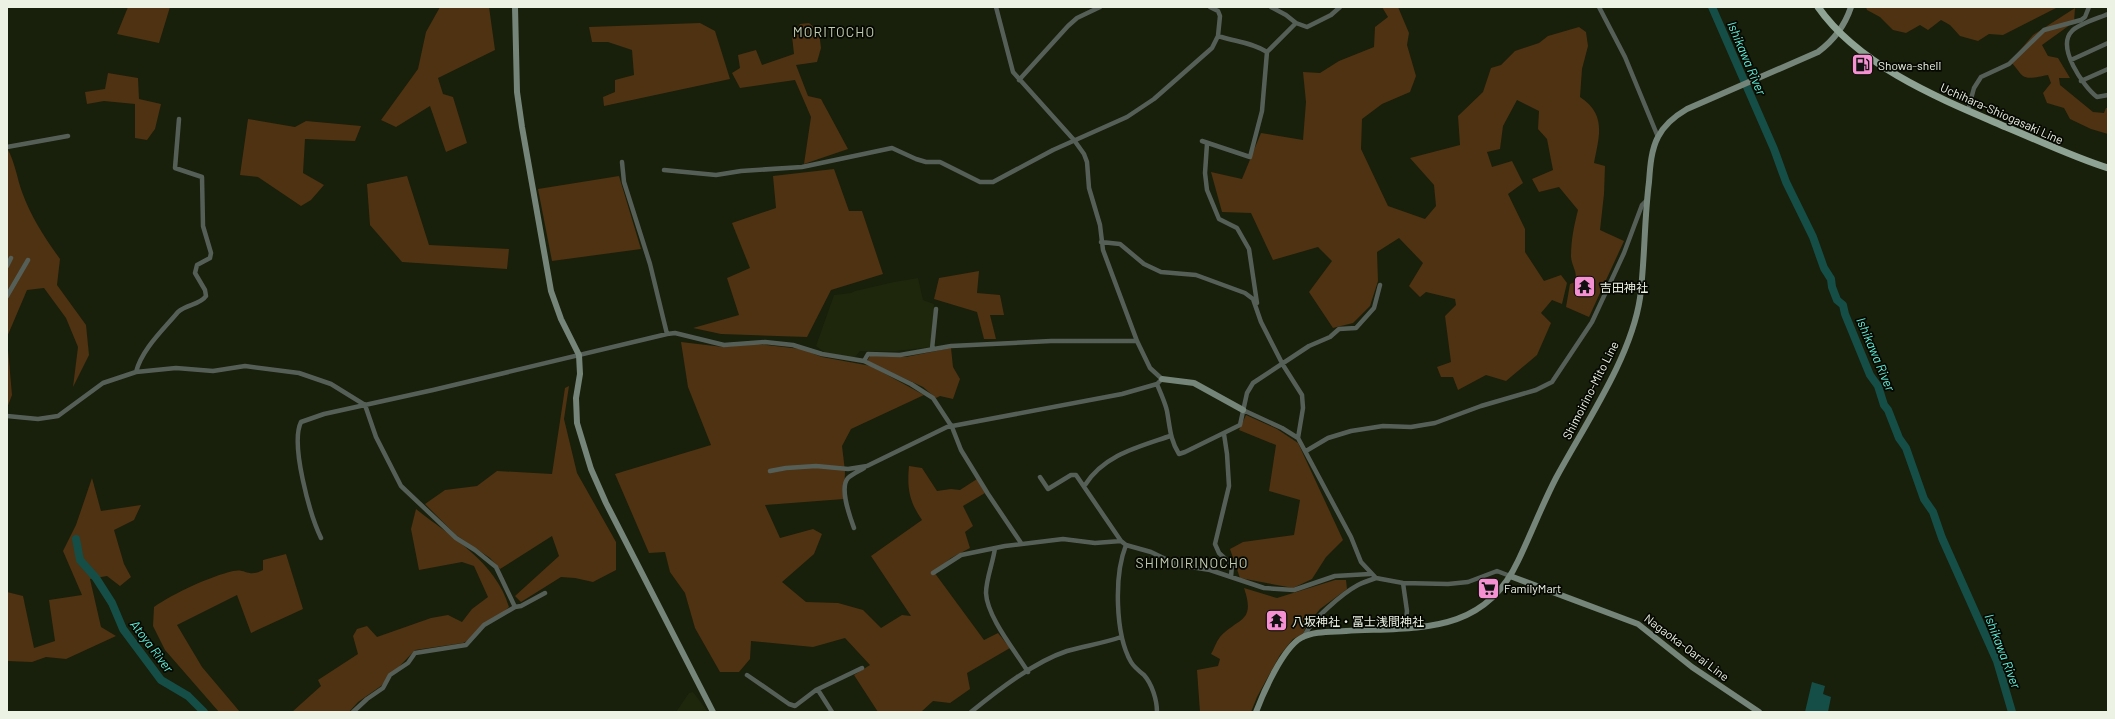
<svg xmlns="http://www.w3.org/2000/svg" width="2115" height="719" font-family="Barlow,'Noto Sans JP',sans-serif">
<rect width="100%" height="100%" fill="#181f0a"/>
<path fill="#1e270b" d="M918,278l5,22 11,4 -3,43 -35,4h-36l-5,6h-8l-23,-5 -8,-6 18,-51 17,-2 4,-2 39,-9z
M693,692l15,20h-32l13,-19z"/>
<path fill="#4e3211" d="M128,7h42l-11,36 -42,-9z
M440,7h49l6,43 -57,28 5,16 10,3 14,46 -21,9 -16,-46 -34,21 -15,-7 37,-51 8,-37z
M1382,7h16l11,26 -2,12 9,31 -6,16 -28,12 -20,15 -1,30 27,57 37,13 11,-13 -2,-21 -24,-27 50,-13 -2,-29 25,-24 8,-24 10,-3 14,-14 24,-8 9,-7 31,-9 7,5 2,14 -6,23 -2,28c27,18 19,39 14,66l11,3 -1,28 -4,36 24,11 -35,76 -23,-10 4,-23 5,-2c3,-10 -3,-15 -4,-25 0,-17 3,-31 7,-47l-19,-23 -20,5 -7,-13 21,-9 -6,-31 -9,-10 1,-18 -22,-11 -14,26 -3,23 -13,3 5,15 20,-6 11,22 -15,11 17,35v23l19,29 17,-6 6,8 -5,21 -10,-4 -11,13 10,10 -14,32 -31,26 -20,-6 -28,15 -5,-13h-12l-4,-10 14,-5 -6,-46 11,-11 -1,-6 -29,-7 -6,5 -11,-11 14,-23 -24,-25 -22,14 1,29 -8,25 -17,17 -20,5 -24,-36 23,-31 -14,-14 -45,13 -22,-47 -29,-1 -11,-40 31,7 19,-46 42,7 3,-38 -3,-30 17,1 19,-12 35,-14 1,-20 13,-10z
M1866,7h192l-55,28 -14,-1 -11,7 -18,-5 -10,-11 -9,-5 -13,10 -8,-5 -14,8 -13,-3 -13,-13 -13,-7z
M2075,8l-1,14 -32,23 6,11 10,2 12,20h-11l1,7 33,27 11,1 2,-5h2v26l-17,-5 -21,-10 -6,-11 -17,-5 -4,-10 8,-10 -3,-8c-6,1 -20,5 -25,1 -5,-4 -7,-10 -13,-14l23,-27z
M700,23l15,8 15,48 -126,27 -1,-9 12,-5v-12l19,-5 -2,-25 -24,-8h-16l-3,-15z
M809,23l10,9 2,16 -4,14 -21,3 12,31 13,3 27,50 -44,15 7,-47 -16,-37 -55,8 -8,-15 8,-5 -2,-13 18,-5 6,15 32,-11 -2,-18 8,-12z
M108,73l30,5 1,21 22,5 -6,25 -8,11 -12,-2v-34l-31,-3 -17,3 -2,-12 20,-3z
M248,119l47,8 11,-6 55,5 -6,15 -50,-2 -2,34 21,12 -13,15 -10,6 -43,-29 -18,-2z
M7,148c8,14 10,30 15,44 9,25 23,46 38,67l-3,26 29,40 3,30 -16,32 5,-40 -12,-29 -22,-30 -17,2 -20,47z
M834,169l15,42h13l21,63 -52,16 -24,47 -86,-3 -28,-6 46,-13 -12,-37 23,-10 -18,-45 44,-15 -3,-32z
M407,176l22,69 80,4 -2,20 -105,-7 -32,-37 -3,-41z
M619,176l22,73 -89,12 -14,-72z
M979,271l-2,22 23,2 4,20h-14l6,24h-12l-7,-27 -43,-13 5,-21z
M7,338l5,57 -5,13z
M681,342l42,5 34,-3 44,5 21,8 49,9 53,29 -73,34 -9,17 3,25 -1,28 -79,6 15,33 33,-9 9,5 -8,20 -32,28 24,20 32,1 25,7 18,18 21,-13 9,1 -40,-60 51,-36c-13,-19 -15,-31 -13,-54l13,2 15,23 14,-2 9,1 17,-11 8,14 -22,13 10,20 -8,6 5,16 -19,10 -17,14 50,68 14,-7 12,15 -43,25 3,16 -20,14 -17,-2 -12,11h-43l-24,-37 16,-10 -25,-27 -32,9 -62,-6 -1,18 -11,13h-19l-25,-44 -10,-35 -15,-21 -5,-20 -16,1 -34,-79 96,-29 -23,-58z
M951,348l2,19 7,12 -7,20 -13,-3 -4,2 -13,-11 -56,-26 3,-5 36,1z
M569,386l-5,33 13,54 39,69v28l-23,12 -18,-4 -14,-1 -40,25 -6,-6 44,-40 -7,-20 -52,33 -10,-11 -34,-23 -31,-31 20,-14 32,-4 20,-15 55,3 13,-86z
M1246,415l31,14 21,14 45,97 -17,17 -14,22 -19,9 -53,-10 -10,-29 13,-7 51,-7 6,-35 -31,-9 7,-46 -37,-15z
M92,478l9,33 40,-6 -7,15 -20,10 10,34 7,13 -11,9 -13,-10 -17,3 11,48 15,9 -50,23 -20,-2 -14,5 -25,-1v-69l16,4 11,52 21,-7 -6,-41 33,-5 -19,-44 13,-26z
M416,509c35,28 80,53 93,98l-7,6 -20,12 -11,14 -8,4 -48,7 -34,36 -23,16 -9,10h-57l29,-26 -3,-6 40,-26 -5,-18 4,-7 10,-3 10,11 54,-19 17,-3 14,7 10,-13 16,-12 -14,-31 -12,-4 -43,8 -8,-41z
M286,554l17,55 -52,24 -14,-38 -60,30 25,42 38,45h-21l-54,-62 -12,-24 1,-19c20,-14 55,-30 79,-36 13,-3 15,7 30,-1v-10z
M1335,580h11l1,9 -27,20 -14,17 -3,8 -10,5 -13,16 -23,42 -6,15h-51l-3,-42 21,-4 2,-7 -9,-5c3,-5 5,-12 9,-17 18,-20 36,-14 24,-49l33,10z"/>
<path fill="#154e46" d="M1812,682l13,4 -2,8 8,3 -3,15h-23z"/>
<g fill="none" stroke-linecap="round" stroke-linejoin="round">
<path stroke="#154e46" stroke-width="8" d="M1712,7l62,142 12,33 27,55 11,31 7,11 1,8 5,13 6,5 2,9 25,61 8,11 6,19 4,5 11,28 7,10 18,51 9,13 9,26 55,123 15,51
M76,539l4,21 16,18 16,25 11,26 38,51 27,16 16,16"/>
<path stroke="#555f58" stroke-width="4.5" d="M1271,7l15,8 10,8
M1599,7l26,50 33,80
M2108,14c-9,4 -30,10 -36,17 -16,16 11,55 25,66l11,-2
M1218,36c18,6 33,6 49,16
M2071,60l37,-17
M1019,80l49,-54 9,-8 23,-11
M2081,81l27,-12
M1968,110l6,-22 7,-11 28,-13 35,-34 37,-10 4,-3 4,-10
M1202,141l48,16 12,-46 5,-59 29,-29 11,4 24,-12 9,-8
M1207,144l-2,29 2,17 12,29 18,9 12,21 8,54
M7,147l61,-11
M622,162l2,20 26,82 17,70
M664,170l52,5 25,-4 61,-4 90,-19 24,11 10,3h14l40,20h13l60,-32 74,-33 27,-18 58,-51 6,-12 2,-20 -2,-5 -8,-4
M1101,242l19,2 24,20 17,8 35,3 49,18 8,6 8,23 22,43 19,30 1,13 -5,30
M7,266l4,-8
M7,296l21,-36
M932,349l4,-40
M864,361l4,-7 32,1 51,-9 100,-5h86
M136,372c6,-23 27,-42 42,-60 9,-8 22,-7 28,-16l-1,-6 -10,-17 2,-8 13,-7 1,-5 -8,-27 -1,-49 -27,-9 4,-49
M1157,384c3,8 8,18 10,27 3,16 3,29 12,43l6,-2 55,-27 7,-32 6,-10 56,-37 21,-9 9,-8 17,-1 18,-20 6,-23
M1243,410l39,18 16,10 53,99 10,25 15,16 27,5 45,1 20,-2 29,-11 13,5
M7,416l31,3 20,-3 45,-33 33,-11 40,-4 37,3 32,-5 54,7 32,11 34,21 11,32 25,49 55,52 19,12 21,17 19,40
M1224,434l3,20 2,32 -14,58 4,9 13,12 -1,12
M1306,451l22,-13 23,-7 32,-5 28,1 24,-4 46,-17 55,-16 16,-8 40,-60 32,-69 18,-48 5,-5
M770,471l16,-3 30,-2 32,3 19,-3 80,-39 175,-33 35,-10 5,-5 -12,-11 -13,-27 -34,-91 -3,-25 -11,-37 -2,-26 -3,-8 -10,-14 -61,-68 -17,-65
M1040,477l8,12 23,-14h5l45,66 5,4 25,7 27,13 32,5 54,18 30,2 41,-14 35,-2
M1085,485c19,-30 53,-38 85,-49
M854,528c-4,-11 -15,-40 -6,-50 4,-4 11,-7 16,-10
M321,538c-11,-23 -31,-94 -20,-116l23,-8 109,-24 234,-56 8,-1 49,12 41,-3 28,3 29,9 42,7 47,23 22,14 19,29 9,23 27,44 33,49
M1126,545c-12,30 -11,89 5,117 3,5 8,9 13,13 8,9 13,25 13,37
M995,548c-2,15 -9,31 -9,45 1,24 30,59 42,79
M933,573l28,-18 44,-9 58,-7 32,4 26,-2
M1403,583l4,28 -2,17
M1304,637c6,-16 39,-44 54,-52 6,-3 12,-5 18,-7
M747,675l42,29 6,2 21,-16 46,-22
M818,690l14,22
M353,712l14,-13 16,-11 7,-13 18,-12 7,-10 51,-8 18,-20 31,-18 6,-1 24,-13
M971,712c27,-22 63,-50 96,-61 18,-5 37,-8 54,-14"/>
<path stroke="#758579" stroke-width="6" d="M515,7l2,85 5,35 29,164 10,28 18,36 1,19 -4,24 1,25 14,46 15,34 107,209
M1162,379l32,4 49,27
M1510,576l128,48 54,43 67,45
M1256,712c7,-19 27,-64 45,-74 12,-7 31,-6 45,-7 70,-4 137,5 172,-70 13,-27 24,-56 38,-83 29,-54 75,-120 84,-180 5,-38 4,-77 9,-116 1,-14 2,-32 9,-45 6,-12 17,-21 29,-28l131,-57c15,-11 27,-27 33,-45"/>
<path stroke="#8ea393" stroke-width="7" d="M1818,7c42,60 123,92 188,120 34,14 67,30 102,41"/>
</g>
<defs>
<symbol id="fuel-square" viewBox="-11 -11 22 22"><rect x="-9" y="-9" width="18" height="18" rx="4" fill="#f591d2" stroke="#060802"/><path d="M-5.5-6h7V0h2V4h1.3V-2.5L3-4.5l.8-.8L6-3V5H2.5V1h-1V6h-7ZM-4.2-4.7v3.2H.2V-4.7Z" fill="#111"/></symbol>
<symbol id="temple-square" viewBox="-11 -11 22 22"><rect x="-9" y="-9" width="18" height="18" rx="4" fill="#f591d2" stroke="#060802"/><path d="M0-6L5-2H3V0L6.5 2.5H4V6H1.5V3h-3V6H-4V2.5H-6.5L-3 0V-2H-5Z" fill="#111"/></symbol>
<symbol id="supermarket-square" viewBox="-11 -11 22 22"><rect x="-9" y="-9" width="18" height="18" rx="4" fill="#f591d2" stroke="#060802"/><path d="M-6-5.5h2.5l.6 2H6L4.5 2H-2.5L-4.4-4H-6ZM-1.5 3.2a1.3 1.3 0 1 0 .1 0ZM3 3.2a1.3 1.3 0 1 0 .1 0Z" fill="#111"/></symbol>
</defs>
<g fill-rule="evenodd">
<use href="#fuel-square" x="1850" y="52" width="25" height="25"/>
<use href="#temple-square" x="1572" y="274" width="25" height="25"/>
<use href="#supermarket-square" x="1476" y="576" width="25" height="25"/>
<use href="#temple-square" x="1264" y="608" width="25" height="25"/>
</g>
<g text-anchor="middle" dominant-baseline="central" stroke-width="3.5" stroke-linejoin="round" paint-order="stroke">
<g font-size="12" fill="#ecf2e4" stroke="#060802" text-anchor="start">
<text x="1878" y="65">Showa-shell</text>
<text x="1600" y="287">吉田神社</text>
<text x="1504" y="588">FamilyMart</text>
<text x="1292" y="621">八坂神社・冨士浅間神社</text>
</g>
<g font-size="12" fill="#ecf2e4" stroke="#060802">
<text transform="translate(2002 113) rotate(24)">Uchihara-Shiogasaki Line</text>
<text transform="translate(1590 390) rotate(-63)">Shimoirino-Mito Line</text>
<text transform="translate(1687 647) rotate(37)">Nagaoka-Oarai Line</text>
</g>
<g font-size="13" font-style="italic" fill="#5df1db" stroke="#060802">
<text transform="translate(1747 58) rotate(67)">Ishikawa River</text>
<text transform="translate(1876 354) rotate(67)">Ishikawa River</text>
<text transform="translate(152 646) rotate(53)">Atoya River</text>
<text transform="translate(2003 651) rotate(69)">Ishikawa River</text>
</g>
<g font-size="14" letter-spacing="1" fill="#c2ccb1" stroke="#060802">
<text x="834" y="31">MORITOCHO</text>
<text x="1192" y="562">SHIMOIRINOCHO</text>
</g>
</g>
<rect width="2115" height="719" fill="none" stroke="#ecf2e4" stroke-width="16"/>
</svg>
